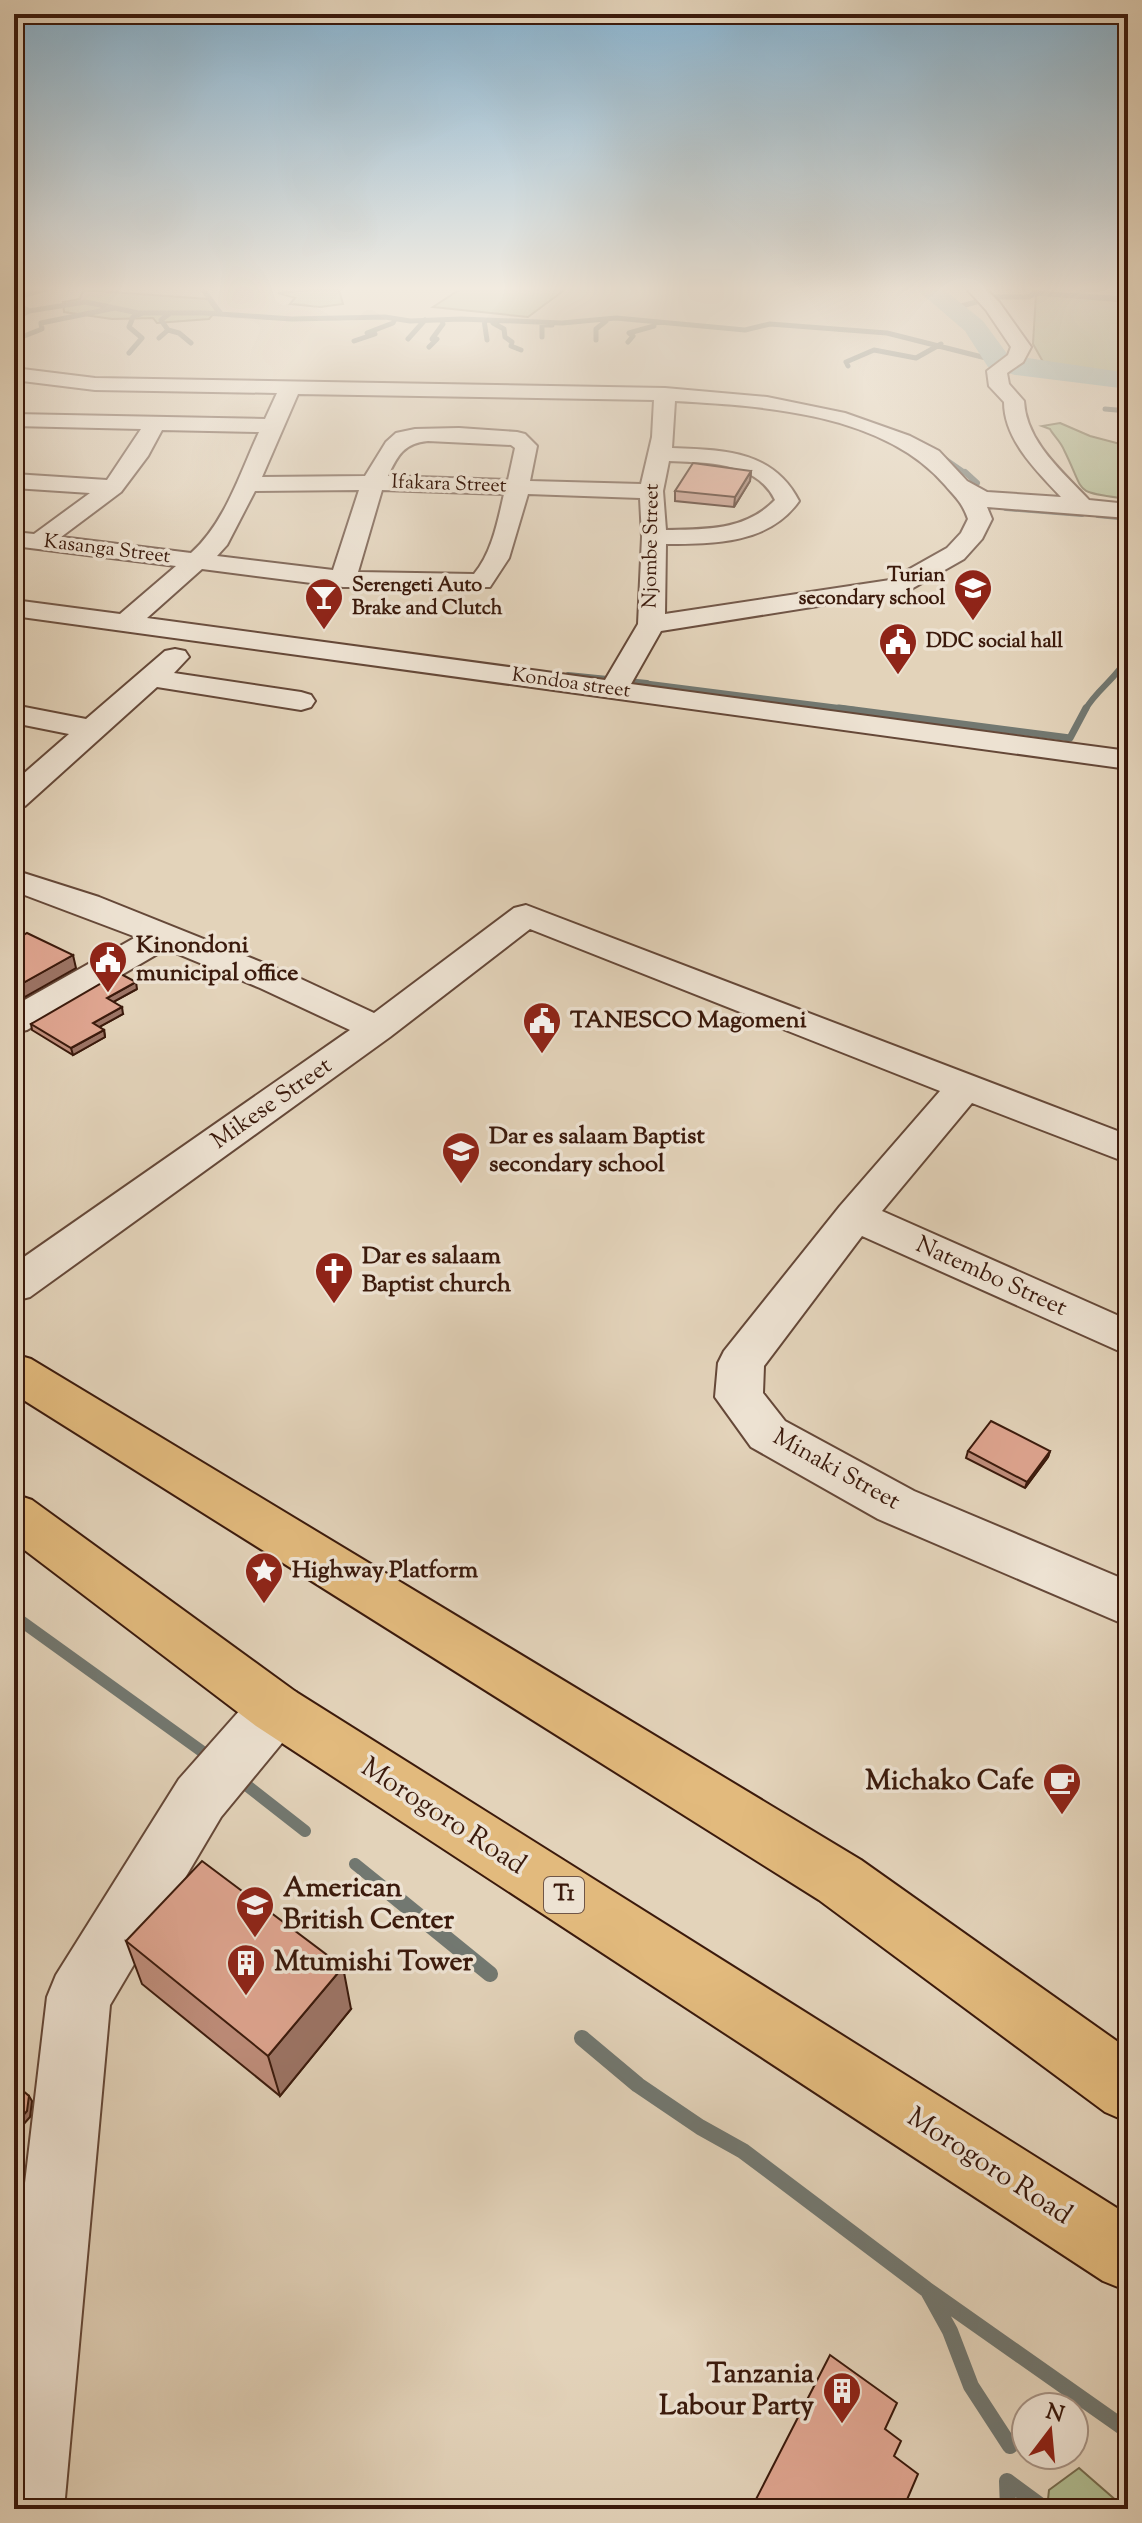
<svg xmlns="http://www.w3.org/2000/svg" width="1142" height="2523" font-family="'Sorts Mill Goudy',serif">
<rect width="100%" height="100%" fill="#e3d3ba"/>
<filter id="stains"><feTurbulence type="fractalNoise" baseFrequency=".0025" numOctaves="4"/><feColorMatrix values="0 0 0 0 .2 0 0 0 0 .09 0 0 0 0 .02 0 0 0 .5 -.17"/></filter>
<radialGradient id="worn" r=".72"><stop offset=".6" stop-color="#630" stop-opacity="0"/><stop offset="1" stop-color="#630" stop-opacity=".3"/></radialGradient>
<path fill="#b0bd92" stroke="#766c4f" stroke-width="2" d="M462,288h105l-39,29 -95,-10z
M319,289l20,1 4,14 -23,3 -30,-3 5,-6 -17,-5z
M83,290l125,9 8,12 -7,8 -52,4 -4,-5 -41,1 -48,-7 -1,-10 17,-3z
M1036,294l92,8v72l-82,-7 -13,-23z
M1060,423l30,13 38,10v53c-57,-8 -41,-3 -64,-49 -3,-8 -11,-15 -14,-21l-8,-3z
M1079,2468l47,41h-79l2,-19z"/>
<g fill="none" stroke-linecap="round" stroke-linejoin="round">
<path stroke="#727871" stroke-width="5" d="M50,288l-33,9 3,9 9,5 56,-9 26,5
M202,288l19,26
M954,308l41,-11h34l5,-4 94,6
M14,319l15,-8
M484,320l3,20
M493,323l11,6 1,8 7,5 -1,4 10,4
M168,330l11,3 12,10
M542,337v-12h10
M159,338l9,-8 -7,-10 8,-6
M408,339l17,-19
M14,340l28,-11 -1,-6 74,-15 23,5h67l87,6 93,-2 25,4 51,-2 101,4 54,-5 129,12 25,-6 117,9 111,28
M596,340v-11l10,-8
M354,341l21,-7 -8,-1 26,-10 2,-4
M628,342l5,-6 -4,-3 25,-7
M429,347l8,-8h-5l11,-15 -1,-4
M129,353l13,-15 -13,-11 4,-10 10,-4
M848,366l-2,-4 28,-12 42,8 25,-14
M1105,409l23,2
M931,449l36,25"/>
<path stroke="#727871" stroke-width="6" d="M965,472l12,11
M1006,508l76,6
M1098,515l30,3
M568,675l79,8
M650,684l205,26
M1085,710c11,-20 32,-32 43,-53"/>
<path stroke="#727871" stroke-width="7" d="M839,708l231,30 16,-30"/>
<path stroke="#727871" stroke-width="12" d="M14,1616l200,144
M236,1777l69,54
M355,1864l36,29"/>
<path stroke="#727871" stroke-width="16" d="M388,1891l102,83
M582,2038l56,47 62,42 43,24 183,138 202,142
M929,2293l21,38 21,55 39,60
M1008,2509l-1,-28 38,28"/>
<path fill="#96b7b5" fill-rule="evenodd" d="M915,288h27l41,33 25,34 120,18v16l-113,-14 -27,-8 -23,-36z"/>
<defs>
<path id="minor" d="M966,288h19l14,14 32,45 -8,15 -16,11 2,11 15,17c2,41 39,71 65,99l39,4v14l-141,-11 5,12 -10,20 -18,20 -58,33 -245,39 -30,53 497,67v18l-1114,-153v-16l106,14 56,-48 -162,-20v-14l20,2 56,-41 -76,-5v-14l93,6 34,-51 -127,-3v-12l251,5 12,-26 -182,-3 -81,-10v-12l81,10 570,10 102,9 78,16 65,23 29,15 28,30 20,11 74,5c-24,-26 -57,-57 -57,-95l-15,-16 -2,-15 21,-16 3,-8 -25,-37zM298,394l356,6 -2,37 -11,47 -111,-3 7,-35 -12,-12 -8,-2 -58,-4 -44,1 -19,4 -10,9 -21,34 -103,1zM675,401c89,5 208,12 270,84 11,13 17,17 23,34l-7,14 -14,15 -57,32 -225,34 1,-70c48,0 103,0 133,-43 -26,-51 -76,-51 -127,-53zM162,430l97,2c-19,41 -34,91 -68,121l-130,-16 60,-45 27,-36zM428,441l83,4 4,3 -7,32 -120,-4c9,-20 16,-33 40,-35zM669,461c38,2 87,0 106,39 -30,31 -70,29 -109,30l-3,-39zM359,490l-26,80 -116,-14 10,-11 28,-54zM382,490l122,4c-6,26 -12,59 -30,80l-116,-2zM528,494l112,4 2,39 -4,87 -33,56 -458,-62 55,-49 141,18h147l19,-29z
M175,649l10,2 4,6 -15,16 127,19 10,3 4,6 -4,6 -10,3 -144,-23 -132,119 -11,2v-26l55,-48 -55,-11v-18l72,14 79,-68z
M14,870l85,27 187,75 88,41 140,-105 12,-3 602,230v28l-156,-60 -90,108 246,109v35l-266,-119 -98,130 -1,27 22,28 129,70 214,90v45l-250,-107 -127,-72 -36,-50 3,-34 6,-12 116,-145 100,-115 -410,-162 -140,108 -360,260 -16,4v-37l336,-234 -90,-42 -94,-39 -139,81 -13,3v-27l122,-69 -122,-46z
M276,1685l20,7 8,17 -8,17 -75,91 -111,188 -46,504h-50v-233l33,-279 9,-22 123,-196 77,-87z"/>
<path id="highway" d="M14,1354l17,5 830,501 267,189v73l-23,-10 -286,-212 -805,-506z
M14,1494l18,6 264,192 832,523v76l-25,-10 -847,-555 -242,-184z"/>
</defs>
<use href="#minor" stroke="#654838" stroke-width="4"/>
<use href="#highway" stroke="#3b1a0c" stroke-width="4"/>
<use href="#minor" fill="#ede2d2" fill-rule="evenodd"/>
<use href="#highway" fill="#e2ba7d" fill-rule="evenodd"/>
</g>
<path fill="#c08e7c" stroke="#3b1a0c" stroke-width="2" d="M751,471l-1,10 -16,26 -59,-6v-10z
M137,989l-24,13 10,12 -24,13 5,3 1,7 -32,18 -41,-25 -1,-6z
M968,1451h82l-2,6 -23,31 -59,-30z
M126,1941l225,68 -71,87 -138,-112z"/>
<path fill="#9c7465" stroke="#3b1a0c" stroke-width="2" d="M751,471l-1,10 -16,26 1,-10z
M73,955l3,13 -62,35v-15z
M136,982l1,7 -29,16 -1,-7z
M122,1007l1,7 -29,16 -1,-7z
M104,1030l1,7 -32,18 -2,-7z
M1050,1451l-2,6 -23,31 2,-6z
M343,1967l8,42 -71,87 -12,-40z
M29,2096l3,5 -2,16 -16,18v-9z"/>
<path fill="#dfa590" stroke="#3b1a0c" stroke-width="2" d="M693,463l58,8 -16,26 -60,-6z
M27,933l46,22 -59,33v-47z
M119,973l17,9 -29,16 15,9 -29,16 11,7 -33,18 -40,-24z
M991,1421l59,30 -23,31 -59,-31z
M202,1861l141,106 -75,89 -142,-115z
M14,2083l15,13 -2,15 -13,15z
M830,2355l67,48 -12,26 16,12 -7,15 24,18 -15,35h-152z"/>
<linearGradient id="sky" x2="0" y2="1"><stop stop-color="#87b5d4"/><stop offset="0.45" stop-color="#f2ebe0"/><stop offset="1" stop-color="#f2ebe0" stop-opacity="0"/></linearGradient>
<rect width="1142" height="641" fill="url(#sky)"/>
<defs>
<symbol id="school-pin" viewBox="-11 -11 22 30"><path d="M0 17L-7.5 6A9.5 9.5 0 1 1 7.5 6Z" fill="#8f2418" stroke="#ede2d2"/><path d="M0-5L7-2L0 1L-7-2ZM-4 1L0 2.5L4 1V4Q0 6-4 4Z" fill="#fff"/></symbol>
<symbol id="bar-pin" viewBox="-11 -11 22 30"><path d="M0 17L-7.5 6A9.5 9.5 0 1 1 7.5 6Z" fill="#8f2418" stroke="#ede2d2"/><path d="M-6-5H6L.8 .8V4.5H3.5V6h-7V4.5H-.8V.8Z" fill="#fff"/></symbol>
<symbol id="civic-pin" viewBox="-11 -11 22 30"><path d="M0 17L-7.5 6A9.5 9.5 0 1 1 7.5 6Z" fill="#8f2418" stroke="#ede2d2"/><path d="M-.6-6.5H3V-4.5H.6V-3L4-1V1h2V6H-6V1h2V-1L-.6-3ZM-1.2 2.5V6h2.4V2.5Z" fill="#fff"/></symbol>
<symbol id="church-pin" viewBox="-11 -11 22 30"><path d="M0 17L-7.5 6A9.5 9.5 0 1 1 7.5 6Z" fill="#8f2418" stroke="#ede2d2"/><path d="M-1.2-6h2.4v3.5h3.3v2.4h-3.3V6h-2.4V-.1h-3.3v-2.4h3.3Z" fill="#fff"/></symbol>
<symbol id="sight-pin" viewBox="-11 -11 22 30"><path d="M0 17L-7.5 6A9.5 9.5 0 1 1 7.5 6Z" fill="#8f2418" stroke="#ede2d2"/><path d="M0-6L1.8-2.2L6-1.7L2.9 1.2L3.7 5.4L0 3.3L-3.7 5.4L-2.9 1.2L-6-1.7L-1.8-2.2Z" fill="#fff"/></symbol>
<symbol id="cafe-pin" viewBox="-11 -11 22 30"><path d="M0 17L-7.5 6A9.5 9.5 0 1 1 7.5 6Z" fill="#8f2418" stroke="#ede2d2"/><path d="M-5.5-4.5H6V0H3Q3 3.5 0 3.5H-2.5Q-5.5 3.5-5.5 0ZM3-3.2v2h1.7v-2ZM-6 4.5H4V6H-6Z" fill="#fff"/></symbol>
<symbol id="university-pin" viewBox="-11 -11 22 30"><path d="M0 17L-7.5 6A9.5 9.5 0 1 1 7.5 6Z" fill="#8f2418" stroke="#ede2d2"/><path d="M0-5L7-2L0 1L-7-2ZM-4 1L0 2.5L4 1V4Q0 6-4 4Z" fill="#fff"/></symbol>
<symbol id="building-pin" viewBox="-11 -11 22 30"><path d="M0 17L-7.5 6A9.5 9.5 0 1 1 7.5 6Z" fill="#8f2418" stroke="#ede2d2"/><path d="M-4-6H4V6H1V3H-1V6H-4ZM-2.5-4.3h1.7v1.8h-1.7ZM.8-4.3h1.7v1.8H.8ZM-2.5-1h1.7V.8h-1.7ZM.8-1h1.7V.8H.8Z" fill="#fff"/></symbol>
</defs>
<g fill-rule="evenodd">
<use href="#school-pin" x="951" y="566" width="44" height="60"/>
<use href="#bar-pin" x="302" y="575" width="44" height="60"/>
<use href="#civic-pin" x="876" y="620" width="44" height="60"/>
<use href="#civic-pin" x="86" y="938" width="44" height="60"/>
<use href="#civic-pin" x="520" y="999" width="44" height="60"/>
<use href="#school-pin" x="439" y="1129" width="44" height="60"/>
<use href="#church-pin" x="312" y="1249" width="44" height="60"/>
<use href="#sight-pin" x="242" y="1549" width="44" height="60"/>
<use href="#cafe-pin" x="1040" y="1760" width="44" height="60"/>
<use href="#university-pin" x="233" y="1883" width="44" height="60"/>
<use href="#building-pin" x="224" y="1941" width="44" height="60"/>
<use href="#building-pin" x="820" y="2369" width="44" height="60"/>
</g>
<g text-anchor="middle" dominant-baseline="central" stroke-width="7" stroke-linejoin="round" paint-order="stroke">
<g font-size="20" fill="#3b1a0c" stroke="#ede2d2">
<text transform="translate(449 485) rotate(2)">Ifakara Street</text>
<text transform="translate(652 546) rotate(-89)">Njombe Street</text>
<text transform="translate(107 550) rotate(7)">Kasanga Street</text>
<text transform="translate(571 684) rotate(8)">Kondoa street</text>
</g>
<g font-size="20" font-weight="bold" fill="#3b1a0c" stroke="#ede2d2" text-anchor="start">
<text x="945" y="576" text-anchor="end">Turian<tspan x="945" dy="23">secondary school</tspan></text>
<text x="352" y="586">Serengeti Auto<tspan x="352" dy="23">Brake and Clutch</tspan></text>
<text x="926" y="642">DDC social hall</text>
</g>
<rect fill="#ede2d2" stroke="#705647" stroke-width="2" x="544" y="1877" width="40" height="36" rx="6"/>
<g font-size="22" font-weight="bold" fill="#3b1a0c">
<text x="564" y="1895">T1</text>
</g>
<g font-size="24" font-weight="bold" fill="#3b1a0c" stroke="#ede2d2" text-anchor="start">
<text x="136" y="946">Kinondoni<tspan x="136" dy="28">municipal office</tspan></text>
<text x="570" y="1021">TANESCO Magomeni</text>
<text x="489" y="1137">Dar es salaam Baptist<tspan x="489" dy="28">secondary school</tspan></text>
<text x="362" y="1257">Dar es salaam<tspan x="362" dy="28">Baptist church</tspan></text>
<text x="292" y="1571">Highway Platform</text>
</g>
<g font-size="24" fill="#3b1a0c" stroke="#ede2d2">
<text transform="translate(272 1104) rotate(-35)">Mikese Street</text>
<text transform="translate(991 1277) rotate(24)">Natembo Street</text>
<text transform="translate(836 1470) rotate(29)">Minaki Street</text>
</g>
<g font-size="28" font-weight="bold" fill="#3b1a0c" stroke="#ede2d2" text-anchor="end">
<text x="1034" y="1782">Michako Cafe</text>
<text x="283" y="1889" text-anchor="start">American<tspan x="283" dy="32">British Center</tspan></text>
<text x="274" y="1963" text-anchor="start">Mtumishi Tower</text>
<text x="814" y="2375">Tanzania<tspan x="814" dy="32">Labour Party</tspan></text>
</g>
<g font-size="28" fill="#3b1a0c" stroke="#ede2d2">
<text transform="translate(443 1817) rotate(33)">Morogoro Road</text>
<text transform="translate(989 2167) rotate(33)">Morogoro Road</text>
</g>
</g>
<rect width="1142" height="2523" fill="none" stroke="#e3d3ba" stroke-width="48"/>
<rect x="16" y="16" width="1110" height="2491" fill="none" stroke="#3b1a0c" stroke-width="4"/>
<rect x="24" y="24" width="1094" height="2475" fill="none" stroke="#3b1a0c" stroke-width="2"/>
<g transform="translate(1050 2431) rotate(16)"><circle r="38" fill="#ede2d2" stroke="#a69283" stroke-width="2"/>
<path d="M0-6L14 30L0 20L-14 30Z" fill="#8f2418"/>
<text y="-12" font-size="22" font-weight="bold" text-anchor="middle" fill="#3b1a0c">N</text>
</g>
<rect width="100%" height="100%" filter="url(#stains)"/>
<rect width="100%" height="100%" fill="url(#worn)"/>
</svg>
